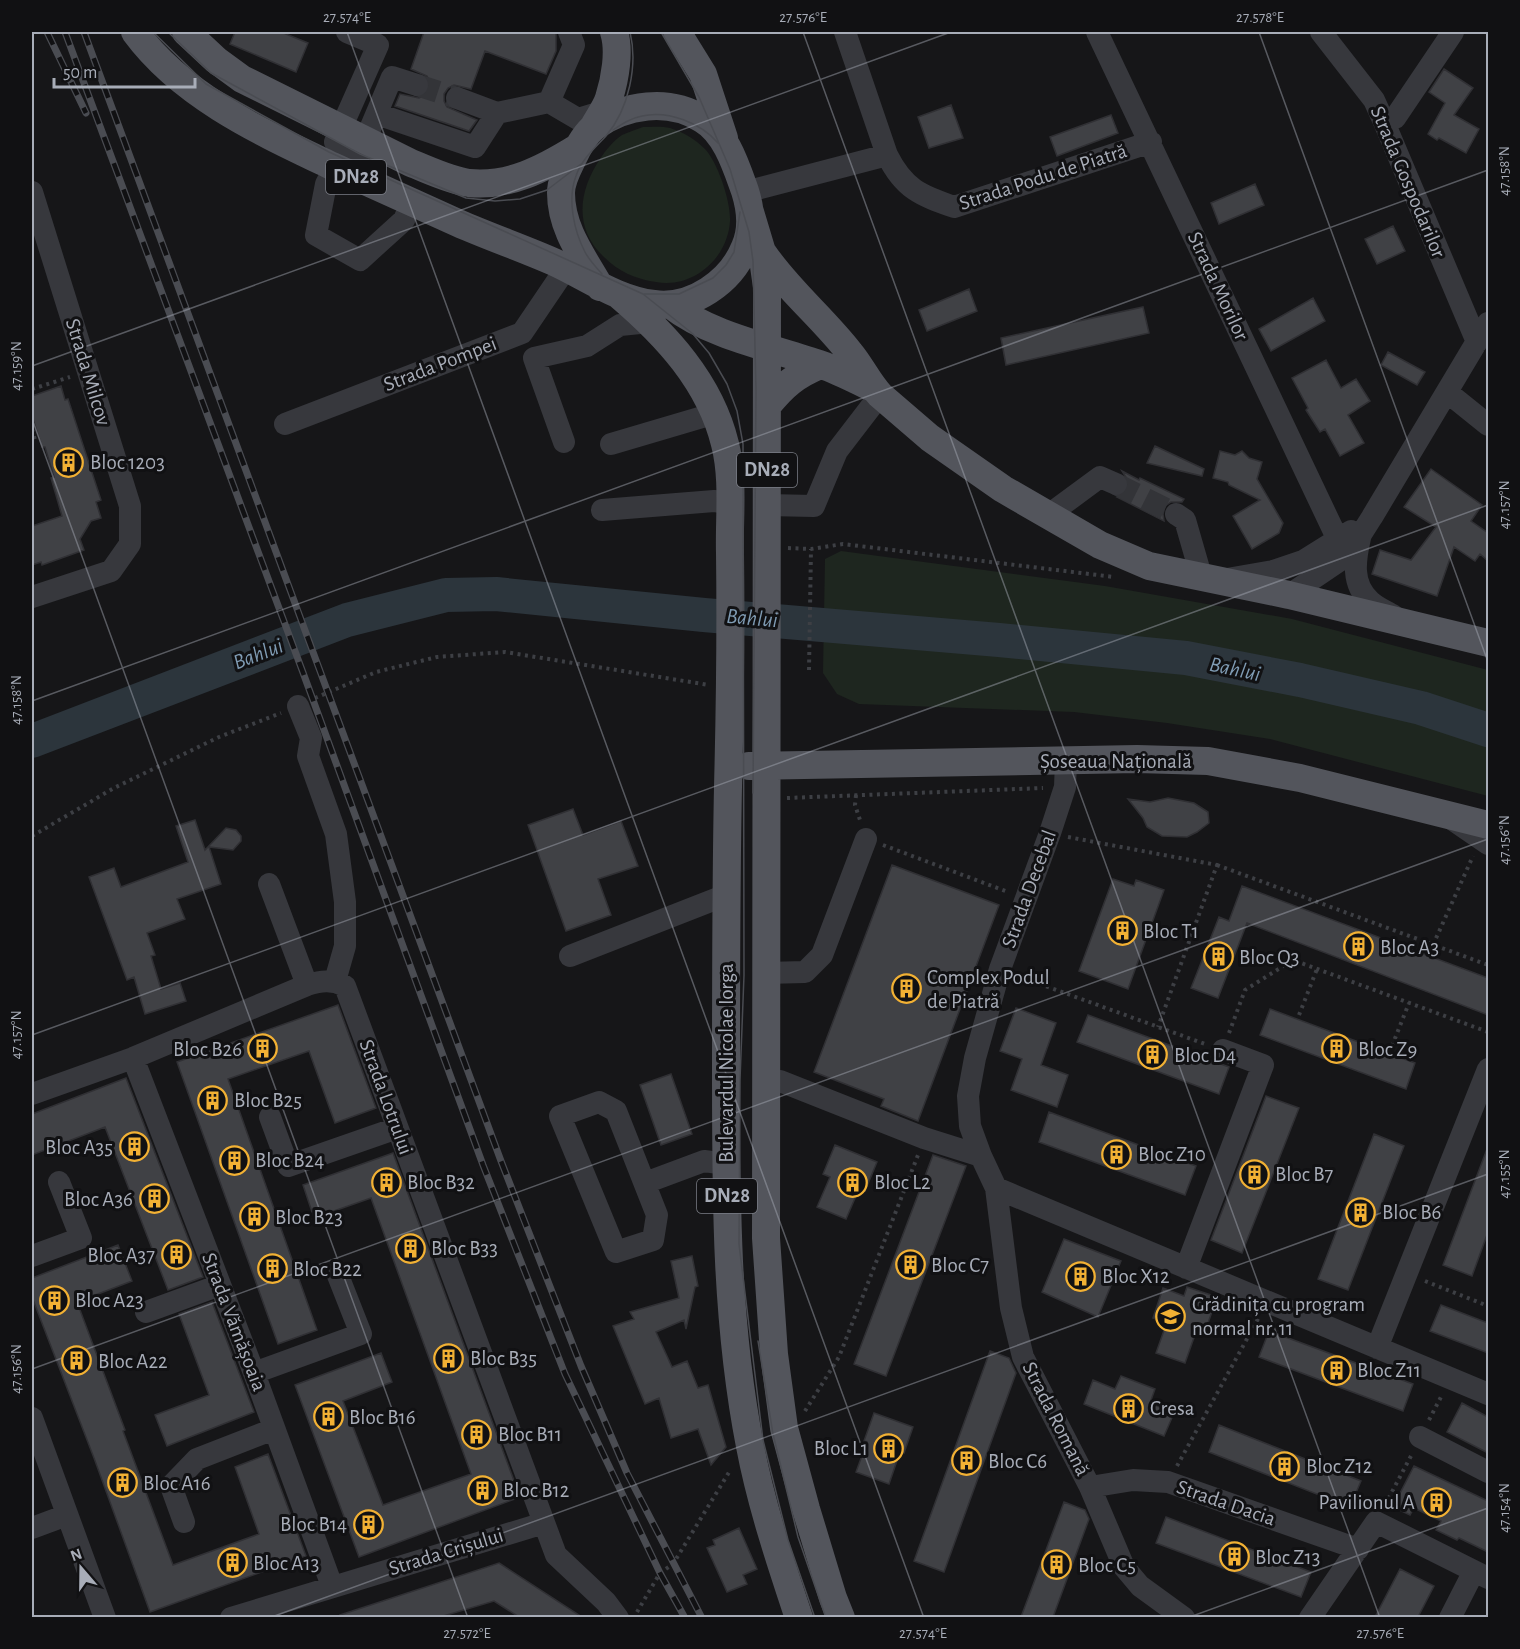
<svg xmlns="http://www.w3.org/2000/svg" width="1520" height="1649" font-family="'Alegreya Sans',sans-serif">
<rect width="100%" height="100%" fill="#161618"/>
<path fill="#1e261f" d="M643,127c8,0 19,-1 27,1 13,4 25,11 35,21 13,14 26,53 25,72 -2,37 -37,68 -74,61 -21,-3 -38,-11 -52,-25 -31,-29 -25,-67 -4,-98 5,-8 14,-19 22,-24 6,-3 14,-5 21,-8z
M841,551l264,35 187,33 196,51v126l-218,-57 -103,-16 -93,-11 -215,-8 -22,-10 -14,-21 2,-114z"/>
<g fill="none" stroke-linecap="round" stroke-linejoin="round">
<path stroke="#2c353c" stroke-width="34" d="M32,741l315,-121 99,-25 50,-1 208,21 295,25 187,18 114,22 121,28 67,22"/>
</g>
<path fill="#404145" stroke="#303034" stroke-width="1.5" d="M235,32h46l27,11 -12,29 -66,-28z
M424,32h132v19l-10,23 -61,-23 -14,38 -17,-4 -6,3 -4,6v7l3,6 30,13 -8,11 -74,-25 5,-12 19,4 7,-3 4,-5v-7l-3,-7 -16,-7z
M1444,69l29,19 -19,27 25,14 -13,24 -27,-15 -2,2 -9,-6 17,-31 -16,-11z
M951,105l12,33 -34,10 -11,-31z
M1111,115l7,18 -61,23 -7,-19z
M1255,184l9,21 -45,19 -8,-21z
M1393,226l12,25 -28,13 -12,-25z
M969,289l8,22 -50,20 -8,-21z
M1313,298l12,23 -54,30 -12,-22z
M1143,307l6,26 -143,32 -5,-27z
M1388,352l37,20 -8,13 -36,-20z
M1326,360l15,28 15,-9 14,22 -22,14 16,28 -24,13 -15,-27 -5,3 -14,-22 2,-2 -16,-30z
M61,386l4,14 3,-1 33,101 -5,2 5,16 -10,3 -11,18 4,11 -42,15 -1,-3 -9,3v-39l30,-10 -11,-38 3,-1 -9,-30h-3l-10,-31v-20z
M1155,446l49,23 -2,7 -55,-13z
M1220,451l15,4 7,-4 7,7 13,4 -5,17 26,44 -4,10 -27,16 -19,-33 27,-16 -31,-15 -1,-3 -15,-4z
M1431,469l51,36 -11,16 17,12v28l-8,-7 -5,7 -21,-14 -17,49 -65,-22 8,-24 31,10 25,-33 -32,-20z
M1122,471l17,9 1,-2 44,21 -2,3h-11l-6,4 -2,8 1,7 -47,-24 7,-3 5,-5v-7z
M1168,798l26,5 14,9 1,11 -12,9 -10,5 -25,-1 -15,-9 -4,-9 -15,-19 22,3z
M573,809l10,26 38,-14 17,45 -40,13 13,36 -45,16 -38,-106z
M195,820l10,30 21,-22 10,2 5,6v5l-8,9 -24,-3 12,37 -44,15 8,20 -38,14 8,22 -4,1 10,33 19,-6 6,18 -41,13 -11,-37 -7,3 -38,-103 25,-9 7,19 67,-25 -12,-36z
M892,865l107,40 -81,216 -37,-15 3,-7 -70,-27z
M1113,879l21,7 2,-6 28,10 -36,99 -49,-18z
M1242,886l246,92v37l-241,-92 -29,75 -27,-10 28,-71 10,4z
M338,1005l38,103 -41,15 -26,-72 -81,28 89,251 -39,14 -101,-282z
M1016,1008l40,15 -15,42 27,10 -11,32 -46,-17 11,-31 -22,-8z
M1270,1009l145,54 -9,26 -146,-54z
M1088,1015l141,52 -10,27 -142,-52z
M671,1074l21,60 -31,11 -21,-60z
M126,1078l77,199 -35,13 -63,-163 -73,28v-41z
M1266,1096l33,12 -57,145 -31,-13z
M1049,1112l147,54 -11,29 -146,-53z
M1374,1134l30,12 -56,144 -30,-11z
M835,1145l42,17 -12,29 -6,-2 -13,30 -29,-12 13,-30 -7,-3z
M1487,1149h1v83l-16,44 -29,-11z
M393,1153l127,344 -161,60 -64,-172 86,-32 11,29 -49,19 40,104 88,-31 -100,-276 -57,20 -11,-33z
M933,1155l33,11 -80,210 -32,-12z
M1064,1239l57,22 -23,56 -56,-25z
M118,1245l14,36 -55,21 48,128 -2,1 50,134 86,-31 -24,-67 33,-13 38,102 -156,56 -56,-154 -62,-161v-19z
M692,1256l6,30 -3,1 -9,42 -2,-9 -28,12 16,35 15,-6 11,27 10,-3 18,62 -15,18 -13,-36 -27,9 -12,-40 -14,6 -32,-78 21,-7 -4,-7 49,-14 -8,-37z
M1187,1287l30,10 -12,35 -8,-3 -12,34 -29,-10 11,-31 -14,-4 10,-30 21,8z
M212,1302l42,110 -87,34 -12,-31 54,-20 -30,-81z
M1441,1305l47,18v30l-58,-22z
M1269,1331l144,53 -10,27 -144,-54z
M990,1351l19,7 7,15 -72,199 -30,-11z
M1121,1376l34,13 -5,14 24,10 -10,23 -80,-32 9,-24 22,9z
M1462,1403l26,14v36l-41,-21z
M874,1413l39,14 -9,26 -4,-1 -11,32 -33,-12 11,-30 -3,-1z
M1219,1425l142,56 -11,26 -141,-55z
M1414,1466l74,35v51l-29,-14 -2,2 -21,-10 5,-9 -27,-13 -4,7 -17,-8z
M1064,1502l21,8 4,9 -36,98h-32z
M1166,1517l145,55 -10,25 -145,-54z
M739,1528l18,41 -14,6 4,9 -20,8 -20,-44 8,-3 -2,-5z
M499,1563l83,54h-63l-25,-16 -54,16h-99l-1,-2z
M1400,1569l34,17 -16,31h-43z"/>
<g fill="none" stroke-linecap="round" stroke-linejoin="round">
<path stroke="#333438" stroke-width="22" stroke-dasharray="22 11" stroke-linecap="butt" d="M417,85l40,13
M1116,484l60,30"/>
<path stroke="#3d3f44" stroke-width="4" stroke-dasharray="3 4.5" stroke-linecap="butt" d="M32,389l38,-12
M32,429l3,11 -3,2
M788,548l23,1 32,-5 271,33
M809,670l2,-121
M315,698l61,-26 61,-15 68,-5 204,33
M856,795l-1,10 5,15
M787,798l256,-10
M32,836l82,-48 105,-51 62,-24
M1068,837l149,28 -59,162
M883,845l125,47
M1217,865l271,100
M1433,945l40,-89
M1018,976l187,68
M1299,1015l18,-46
M1229,1033l16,-43 48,-30 195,72
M1392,1046l17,-43
M1425,1281l63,25
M805,1411l34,-54 79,-202
M1429,1420l13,-25
M1177,1466l82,-149
M1385,1505l27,-51
M637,1612l23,-39 13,-9 58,-95"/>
<path stroke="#37383d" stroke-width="22" d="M845,32l42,123
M1097,32l241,508
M1321,32l53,68 10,22 93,220
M457,98l40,15 52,-11 29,17 23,-7
M549,102l25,-57 -5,-13
M377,114l98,33 22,-34
M1384,122l11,-4 58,-86
M352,134l-26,50 -10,51 44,25 44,-40 8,-19
M335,142l43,-97 -31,-13
M351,174l41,-97 25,8
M32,192l98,314v38l-19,27 -79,26
M745,192l142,-37c17,34 33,40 67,52l197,-65
M1447,392l41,33
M285,424l237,-91 44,-65
M564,442l-30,-84 53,-12 33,-21 30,-3
M611,444l105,-31
M767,505l47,1 23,-55 43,-56
M602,510l112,-9 16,2
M1176,514l9,6 17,59
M1047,516l53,-39 16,7
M1360,538c-5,22 -9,46 10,63 6,6 16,10 24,15
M1227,579l46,-8 30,-10 48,-30
M1289,595l59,-40 24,-38 116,-194
M298,706l13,32 -3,18 28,78 9,68v44l-10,35
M1066,761l-1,26 -15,46 -50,136 -25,89 -7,38 2,30 11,30 15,32 15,120 12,49 67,130 34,80 16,19 44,32
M1453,820l35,24
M269,884l38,101
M570,956l156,-61
M765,973l40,-1 17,-17 44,-116
M133,1058l121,315 78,213
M765,1082l15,-1 144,57 57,18
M32,1094l101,-36 174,-73c14,-4 24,-6 38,1l211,569 50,47 12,16
M599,1102l17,9 41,104 -4,25 -37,12 -56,-136z
M270,1117l18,49 109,-38
M645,1183l59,-22 22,3
M996,1188l492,206
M32,1256l49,-18 -22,-56
M1186,1268l77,-203 -40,-15
M146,1312l74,-27
M1377,1348l111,-279
M254,1373l107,-39 -24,-61
M32,1418l73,200
M1420,1437l68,35
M1090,1487l43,-7 35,2 190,67
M184,1522l-13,-36 26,-27 77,-30
M32,1528l35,-13
M231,1618l313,-95
M1310,1618l66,-96 112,56
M1450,1618l24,-47"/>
<path stroke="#53555c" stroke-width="28" d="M135,32c48,65 126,100 197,134 42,19 84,38 126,57 32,14 64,25 96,39 33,15 63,38 100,42 38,5 77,-22 91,-57 8,-18 6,-37 0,-56 -9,-25 -19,-58 -43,-72 -33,-21 -77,-15 -108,8 -10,8 -17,22 -22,33 -5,10 -11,21 -11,33 0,36 22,64 39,94
M186,32l30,28 26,19 169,84c18,7 38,17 58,20 40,4 74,-14 108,-35
M677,32l26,42 21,64
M593,128c5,-10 13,-20 16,-30 6,-19 11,-47 5,-66
M750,212l12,40 5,35 -1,951 8,116 10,74 22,81 27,89 8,20
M763,253c25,37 60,65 87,100 11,13 18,29 30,42l50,43 73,51 97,56 49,21 140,29 199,48
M619,295c47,40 91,87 106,149 9,35 4,74 5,109 1,78 0,156 -2,234 -2,96 -2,193 -2,289 0,124 0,247 24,370 11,58 30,115 49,172
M671,305c39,31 103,43 151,60 17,6 34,15 51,23
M767,406c17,-21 29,-31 53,-41
M749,766l388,-7 71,2 92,17 188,47"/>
<path stroke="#4a4c52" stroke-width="1.5" d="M153,32l53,52 123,68 314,142 50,40 16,19 18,31 10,27 6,33 1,531 -4,105 -1,164 24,196 25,100 27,78
M168,32l43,41 149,81 106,44 29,3 25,-2 27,-9 34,-26
M661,32l38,65 31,72 19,63 4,29 3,130 -3,402
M613,130c9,-6 18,-12 29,-14 26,-6 59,7 76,27
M602,274c-6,-7 -13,-14 -17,-22 -11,-21 -18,-53 -9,-76 5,-16 19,-28 30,-40 23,-27 32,-71 24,-104
M644,294h35l34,-16 13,-13 8,-13 6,-40
M758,1341l15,93 25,103 28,81"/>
<defs>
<path id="rail" d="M47,32l39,81
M65,32l240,646 178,487 82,209 95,199 25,45
M84,32l417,1129 80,205 46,107 75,145"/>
</defs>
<use href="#rail" stroke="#4a4c52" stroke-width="7"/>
<use href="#rail" stroke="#111113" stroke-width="4.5" stroke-dasharray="14" stroke-linecap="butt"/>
</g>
<path fill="none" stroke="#a8adb8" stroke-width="1.5" stroke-opacity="0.45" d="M32,32h1M347,32l577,1586M803,32l577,1586M1259,32l229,630M32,366l919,-334M32,419l436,1199M32,701l1456,-531M32,1035l1456,-530M32,1369l1456,-530M269,1618l1219,-444M1187,1618l301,-110"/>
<defs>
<symbol id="building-ring" viewBox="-11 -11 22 22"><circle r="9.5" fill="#111113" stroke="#f2b134" stroke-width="1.5"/><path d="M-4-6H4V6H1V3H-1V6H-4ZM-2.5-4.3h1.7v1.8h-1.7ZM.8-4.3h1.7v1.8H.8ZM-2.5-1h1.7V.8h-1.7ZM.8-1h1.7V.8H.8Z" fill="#f2b134"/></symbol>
<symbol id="school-ring" viewBox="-11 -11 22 22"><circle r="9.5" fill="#111113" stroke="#f2b134" stroke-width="1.5"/><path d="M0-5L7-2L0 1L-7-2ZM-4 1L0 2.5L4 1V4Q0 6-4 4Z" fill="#f2b134"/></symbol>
</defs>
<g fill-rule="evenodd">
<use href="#building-ring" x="52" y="446" width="33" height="33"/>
<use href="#building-ring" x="1106" y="914" width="33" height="33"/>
<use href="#building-ring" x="1342" y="930" width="33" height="33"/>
<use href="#building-ring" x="1202" y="940" width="33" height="33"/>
<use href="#building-ring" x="890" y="972" width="33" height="33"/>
<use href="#building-ring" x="246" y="1032" width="33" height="33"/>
<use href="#building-ring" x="1320" y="1032" width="33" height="33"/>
<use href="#building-ring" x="1136" y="1038" width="33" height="33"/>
<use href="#building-ring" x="196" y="1084" width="33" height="33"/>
<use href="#building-ring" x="118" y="1130" width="33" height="33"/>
<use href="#building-ring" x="1100" y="1138" width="33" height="33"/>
<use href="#building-ring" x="218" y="1144" width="33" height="33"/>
<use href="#building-ring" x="1238" y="1158" width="33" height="33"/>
<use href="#building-ring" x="370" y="1166" width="33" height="33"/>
<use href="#building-ring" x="836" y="1166" width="33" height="33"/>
<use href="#building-ring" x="138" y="1182" width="33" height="33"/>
<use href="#building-ring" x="1344" y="1196" width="33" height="33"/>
<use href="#building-ring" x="238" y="1200" width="33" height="33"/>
<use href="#building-ring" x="394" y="1232" width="33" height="33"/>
<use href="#building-ring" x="160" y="1238" width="33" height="33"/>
<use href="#building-ring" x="894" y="1248" width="33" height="33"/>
<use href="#building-ring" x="256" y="1252" width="33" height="33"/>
<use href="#building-ring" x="1064" y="1260" width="33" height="33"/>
<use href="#building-ring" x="38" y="1284" width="33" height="33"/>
<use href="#school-ring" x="1154" y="1300" width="33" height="33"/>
<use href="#building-ring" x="432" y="1342" width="33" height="33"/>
<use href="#building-ring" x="60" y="1344" width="33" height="33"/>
<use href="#building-ring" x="1320" y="1354" width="33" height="33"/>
<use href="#building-ring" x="1112" y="1392" width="33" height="33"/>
<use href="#building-ring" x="312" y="1400" width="33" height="33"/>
<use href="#building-ring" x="460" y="1418" width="33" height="33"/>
<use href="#building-ring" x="872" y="1432" width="33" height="33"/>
<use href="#building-ring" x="950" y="1444" width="33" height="33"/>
<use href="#building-ring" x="1268" y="1450" width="33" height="33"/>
<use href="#building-ring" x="106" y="1466" width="33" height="33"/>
<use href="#building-ring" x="466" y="1474" width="33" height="33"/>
<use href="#building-ring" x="1420" y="1486" width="33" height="33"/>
<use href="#building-ring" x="352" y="1508" width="33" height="33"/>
<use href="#building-ring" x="1218" y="1540" width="33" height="33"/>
<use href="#building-ring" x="216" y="1546" width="33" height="33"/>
<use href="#building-ring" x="1040" y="1548" width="33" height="33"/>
</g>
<g text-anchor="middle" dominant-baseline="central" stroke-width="6" stroke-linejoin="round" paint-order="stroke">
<g fill="#111113" stroke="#7b7e86" stroke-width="1.5">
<rect x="326" y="160" width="60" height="34" rx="4.5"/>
<rect x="737" y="453" width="60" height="34" rx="4.5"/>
<rect x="697" y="1179" width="60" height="34" rx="4.5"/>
</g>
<g font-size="20" font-weight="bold" fill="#a8adb8">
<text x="356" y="177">DN28</text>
<text x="767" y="470">DN28</text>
<text x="727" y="1196">DN28</text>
</g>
<g font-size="21" fill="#a8adb8" stroke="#111113">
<text transform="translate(1043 177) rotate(-18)">Strada Podu de Piatră</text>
<text transform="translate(1408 182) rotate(67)">Strada Gospodarilor</text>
<text transform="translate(1218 286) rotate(65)">Strada Morilor</text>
<text transform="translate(440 364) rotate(-21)">Strada Pompei</text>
<text transform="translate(88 372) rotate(73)">Strada Milcov</text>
<text x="1116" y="761">Șoseaua Națională</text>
<text transform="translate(1029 889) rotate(-70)">Strada Decebal</text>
<text transform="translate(726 1063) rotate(-90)">Bulevardul Nicolae Iorga</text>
<text transform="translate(386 1097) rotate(70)">Strada Lotrului</text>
<text transform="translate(234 1322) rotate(69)">Strada Vămășoaia</text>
<text transform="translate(1056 1419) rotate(63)">Strada Romană</text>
<text transform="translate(1226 1503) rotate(19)">Strada Dacia</text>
<text transform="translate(446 1552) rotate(-17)">Strada Crișului</text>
</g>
<g font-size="21" fill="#a8adb8" stroke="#111113" text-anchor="start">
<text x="90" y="462">Bloc 1203</text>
<text x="1143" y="931">Bloc T1</text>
<text x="1380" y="947">Bloc A3</text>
<text x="1239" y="957">Bloc Q3</text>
<text x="927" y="977">Complex Podul<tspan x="927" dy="24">de Piatră</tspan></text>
<text x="242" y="1049" text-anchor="end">Bloc B26</text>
<text x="1358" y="1049">Bloc Z9</text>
<text x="1174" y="1055">Bloc D4</text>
<text x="234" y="1100">Bloc B25</text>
<text x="113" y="1147" text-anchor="end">Bloc A35</text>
<text x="1138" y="1154">Bloc Z10</text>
<text x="255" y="1160">Bloc B24</text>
<text x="1275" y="1174">Bloc B7</text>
<text x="407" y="1182">Bloc B32</text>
<text x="874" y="1182">Bloc L2</text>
<text x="133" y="1199" text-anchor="end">Bloc A36</text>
<text x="1382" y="1212">Bloc B6</text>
<text x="275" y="1217">Bloc B23</text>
<text x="431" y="1248">Bloc B33</text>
<text x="155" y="1255" text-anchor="end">Bloc A37</text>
<text x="931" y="1265">Bloc C7</text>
<text x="293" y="1269">Bloc B22</text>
<text x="1102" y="1276">Bloc X12</text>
<text x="75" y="1300">Bloc A23</text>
<text x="1192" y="1304">Grădinița cu program<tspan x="1192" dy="24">normal nr. 11</tspan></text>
<text x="470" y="1358">Bloc B35</text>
<text x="98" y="1361">Bloc A22</text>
<text x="1357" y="1370">Bloc Z11</text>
<text x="1150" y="1408">Cresa</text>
<text x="349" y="1417">Bloc B16</text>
<text x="498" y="1434">Bloc B11</text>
<text x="868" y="1448" text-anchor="end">Bloc L1</text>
<text x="988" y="1461">Bloc C6</text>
<text x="1306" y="1466">Bloc Z12</text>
<text x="143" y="1483">Bloc A16</text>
<text x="503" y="1490">Bloc B12</text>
<text x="1415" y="1502" text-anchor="end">Pavilionul A</text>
<text x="347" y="1524" text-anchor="end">Bloc B14</text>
<text x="1255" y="1557">Bloc Z13</text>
<text x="253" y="1563">Bloc A13</text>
<text x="1078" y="1565">Bloc C5</text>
</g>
<g font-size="22" font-style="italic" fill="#7f9bb3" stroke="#111113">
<text transform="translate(752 618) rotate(5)">Bahlui</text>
<text transform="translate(258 654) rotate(-21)">Bahlui</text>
<text transform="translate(1235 669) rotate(12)">Bahlui</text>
</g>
</g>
<rect width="1520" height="1649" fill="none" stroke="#111113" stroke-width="66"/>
<g transform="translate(81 1568) rotate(340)" stroke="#111113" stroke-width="4.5" paint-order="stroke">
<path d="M0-4.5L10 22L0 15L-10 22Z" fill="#a8adb8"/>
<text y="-9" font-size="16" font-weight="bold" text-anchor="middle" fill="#a8adb8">N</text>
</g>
<path d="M54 78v9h141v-9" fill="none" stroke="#a8adb8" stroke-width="3"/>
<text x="63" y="78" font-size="18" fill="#a8adb8" stroke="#111113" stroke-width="4.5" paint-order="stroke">50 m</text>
<rect x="33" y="33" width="1454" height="1583" fill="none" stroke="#a8adb8" stroke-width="2"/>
<g font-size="15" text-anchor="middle" fill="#a8adb8">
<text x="347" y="22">27.574°E</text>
<text x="803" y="22">27.576°E</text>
<text x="1260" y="22">27.578°E</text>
<text transform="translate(1504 171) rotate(-90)" y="5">47.158°N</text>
<text transform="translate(16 366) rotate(-90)" y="5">47.159°N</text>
<text transform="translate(1504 505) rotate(-90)" y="5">47.157°N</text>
<text transform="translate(16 700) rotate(-90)" y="5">47.158°N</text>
<text transform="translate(1504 840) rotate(-90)" y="5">47.156°N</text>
<text transform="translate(16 1035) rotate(-90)" y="5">47.157°N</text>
<text transform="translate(1504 1174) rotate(-90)" y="5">47.155°N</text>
<text transform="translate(16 1369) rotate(-90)" y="5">47.156°N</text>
<text transform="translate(1504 1508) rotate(-90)" y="5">47.154°N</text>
<text x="467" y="1638">27.572°E</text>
<text x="923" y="1638">27.574°E</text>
<text x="1380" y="1638">27.576°E</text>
</g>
</svg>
